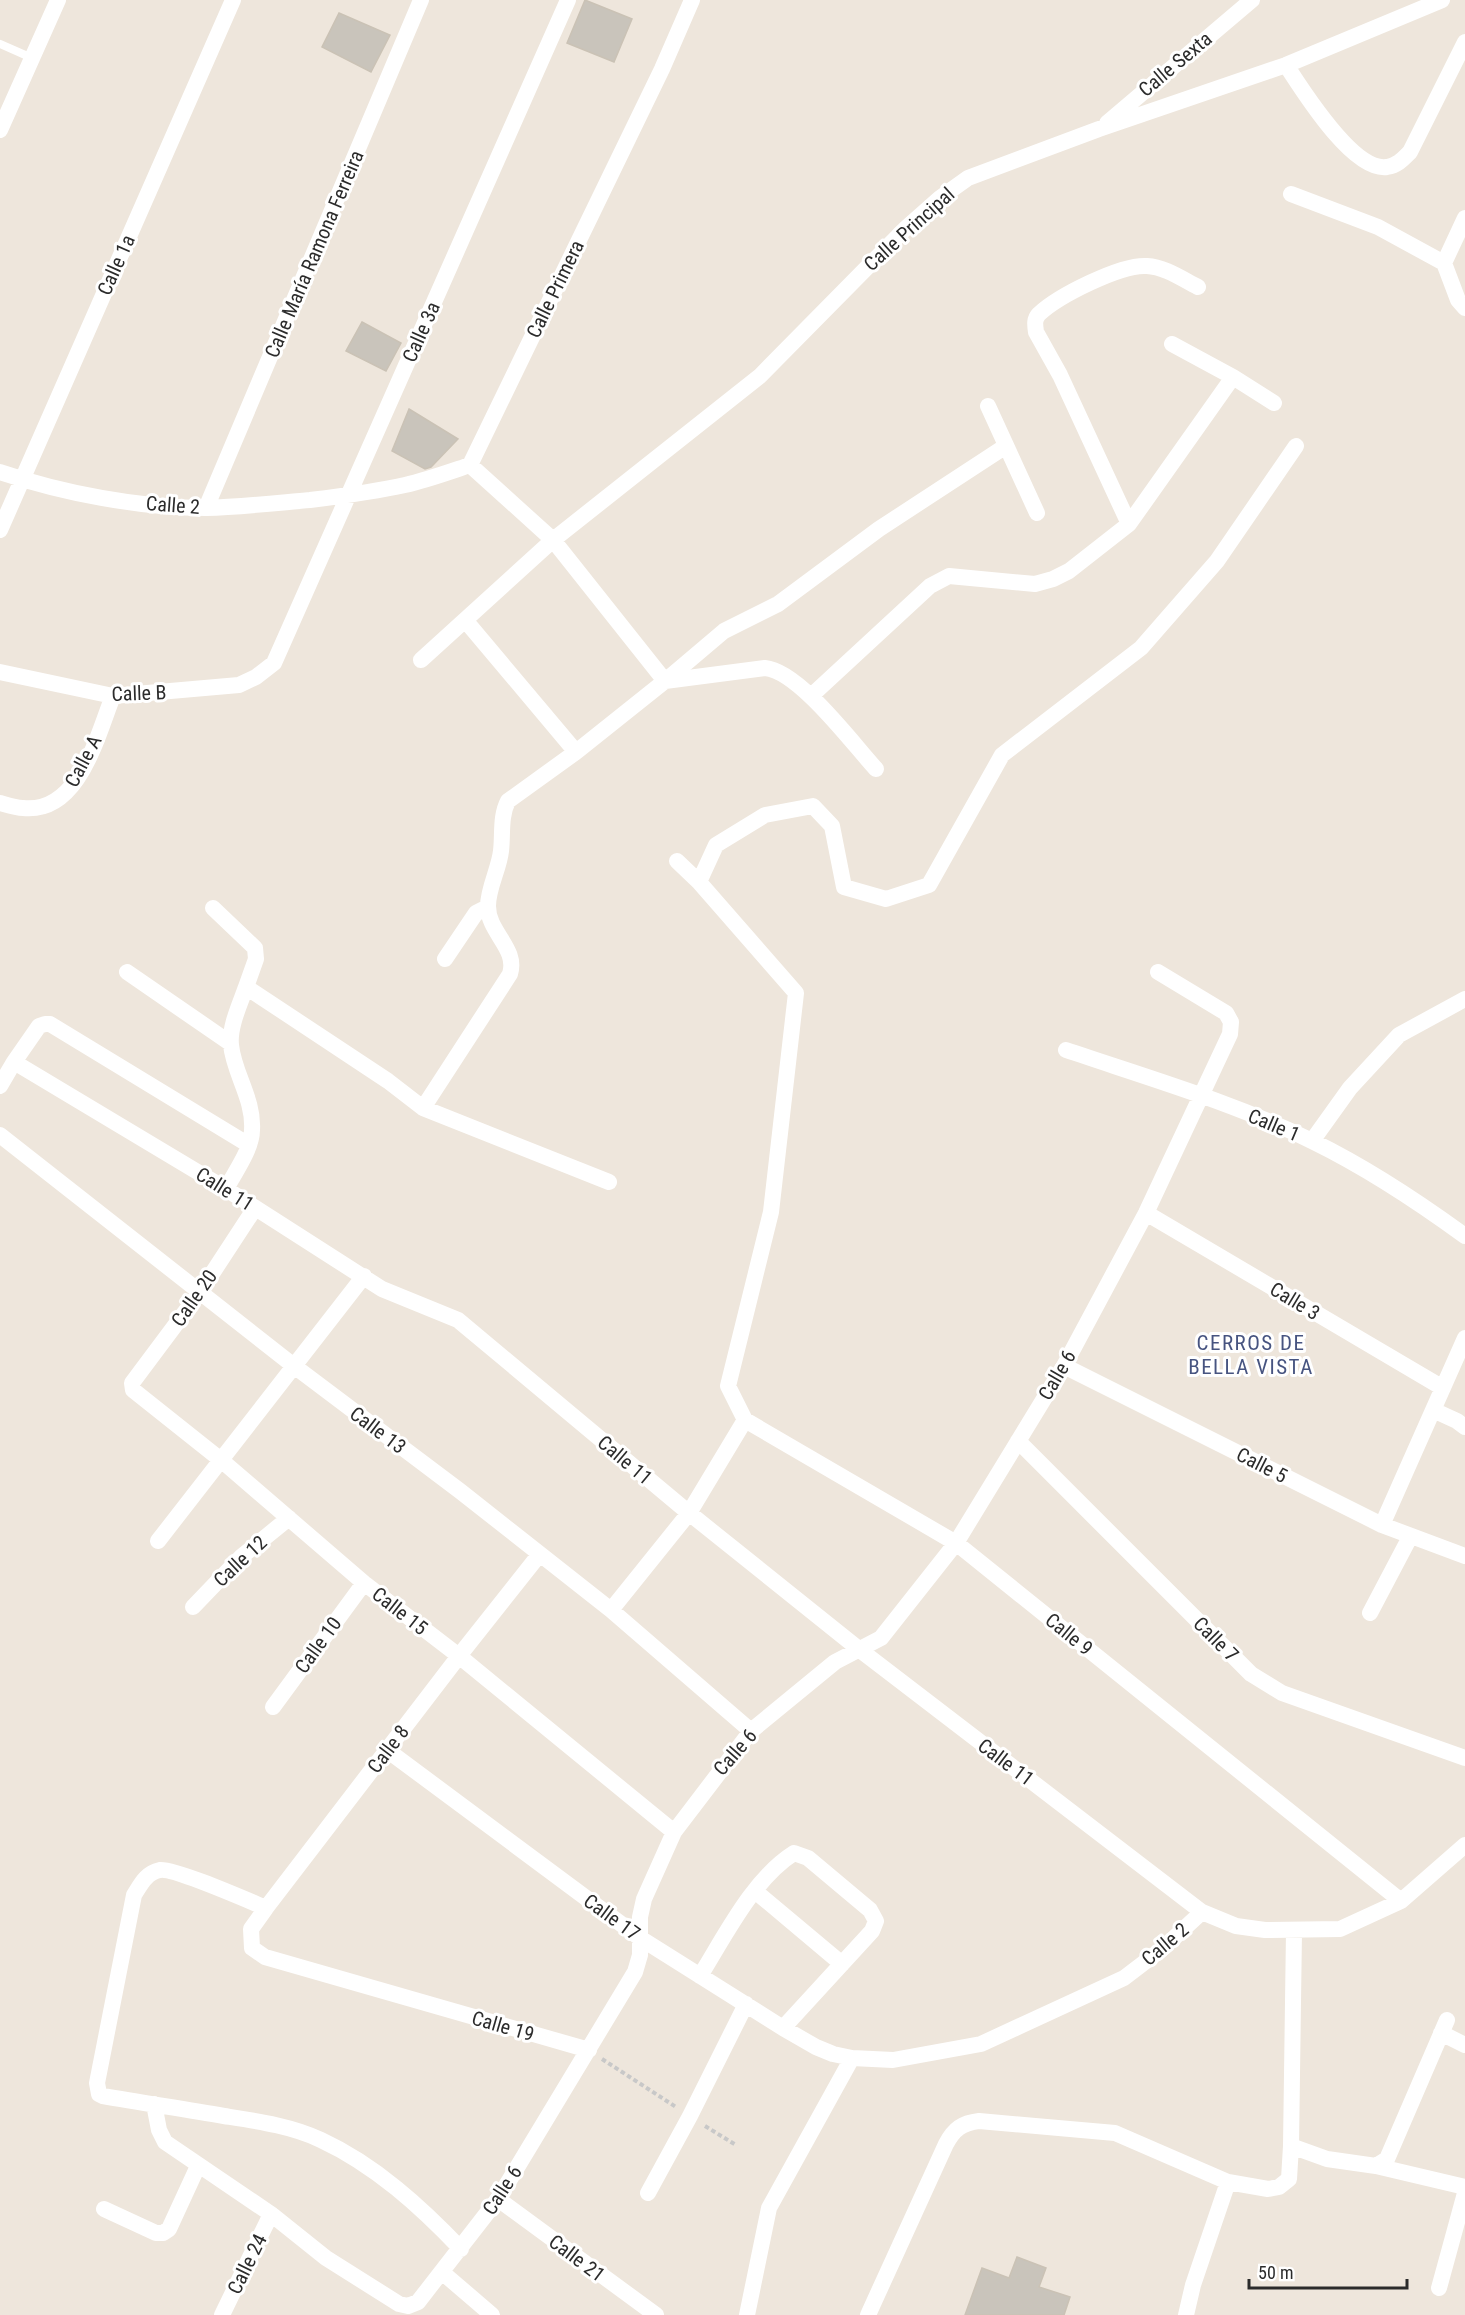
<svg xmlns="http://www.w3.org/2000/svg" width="1465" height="2315" font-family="'Roboto Condensed',sans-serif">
<rect width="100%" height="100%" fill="#eee6dc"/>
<path fill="#c9c4bb" stroke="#cac2b5" stroke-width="1.5" d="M585,0l47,19 -18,43 -47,-19z
M339,13l51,22 -19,37 -49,-25z
M362,322l39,21 -15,28 -40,-20z
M409,409l49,30 -27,28 -6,2 -33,-18z
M1017,2257l29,11 -7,19 31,10 -6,18h-99l17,-47 27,10z"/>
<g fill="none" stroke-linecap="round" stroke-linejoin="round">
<path stroke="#c8c8c8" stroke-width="4" stroke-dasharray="4.5 3" stroke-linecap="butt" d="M602,2059l74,48
M705,2126l31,19"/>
<path stroke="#fff" stroke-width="8" d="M0,44l32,14"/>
<path stroke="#fff" stroke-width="16" d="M1286,65c17,26 67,107 101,102 11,-2 16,-8 23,-15l55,-110
M1107,123l145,-123
M0,130l58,-130
M1291,194l87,33 66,36
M1465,218l-21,45 14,37 7,8
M1172,344l61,33 41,26
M988,406l49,107
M470,465l83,75 112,141 59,-50 54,-27 101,-75 127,-83
M0,472c62,21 140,36 206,36 35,-1 70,-5 104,-8 32,-4 64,-8 95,-15 22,-5 44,-13 65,-20l192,-396 30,-69
M206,508l215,-508
M1129,524l-69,-149 -24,-43c-1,-7 -2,-13 3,-18 19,-18 82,-50 108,-48 18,1 35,13 51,21
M0,530l233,-530
M465,620l111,132
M421,660l132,-120 207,-164 145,-147 35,-31 28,-20 131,-49 187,-64 156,-65
M0,672l113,24 126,-11 17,-8 18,-14 294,-663
M811,696l119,-110 19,-10 86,8 18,-5 16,-8 60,-47 104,-147
M0,803c7,2 15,5 23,5 56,6 74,-72 90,-112
M677,861l22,21 97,111 -25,219 -43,174 17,34 211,123 445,358
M699,882l17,-37 49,-30 48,-9 19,20 12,61 42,12 43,-14 73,-130 139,-107 76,-87 79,-115
M213,908l42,40 1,11 -10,28
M445,959l31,-46 12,-6
M127,972l103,71
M1066,1050c83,28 169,53 248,92 53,26 103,59 151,94
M14,1062l212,127 156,100 76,31 231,193 171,137 342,262 34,14 29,4 75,-1 61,-28 64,-56
M0,1086l14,-24 25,-36 6,-2h5l199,121
M423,1108l87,-134c8,-26 -22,-41 -22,-68 0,-18 11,-37 13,-55 2,-16 -1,-35 7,-50l68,-49 89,-71 100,-13c34,3 88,76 111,101
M0,1135l294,231 166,125 151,119 140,121
M1312,1141l38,-53 49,-53 66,-36
M226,1189c9,-17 26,-40 26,-59 2,-31 -18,-56 -21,-85 -2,-18 9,-41 15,-58l142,94 35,27 186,74
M255,1208l-55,84 -68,91 1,7 88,70 143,123 95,73 215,176
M1146,1213l297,175
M1064,1366l318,159 83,31
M1433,1410l24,11 8,6
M1018,1441l233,233 31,19 183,65
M1382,1525l83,-187
M158,1541l206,-265
M539,1555l-80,101 -193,252 -15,21 1,19 13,9 324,93
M193,1607l48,-50 48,-39
M611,1610l78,-97 56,-93
M1370,1613l40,-76
M273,1707l91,-124
M387,1750l253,188 143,90 33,19 17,7 19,4 41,2 88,-16 143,-66 38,-29 40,-37
M755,1891l87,73
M266,1908c-17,-7 -92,-40 -106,-38 -14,3 -19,14 -26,25l-37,188 2,11 4,2c40,7 81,13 121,20 32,5 68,10 97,24 54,25 100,67 140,109
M700,1976c25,-40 53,-97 94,-123l14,5 62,52 6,11 -4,10 -89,97
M1441,2033l24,12
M154,2104l5,26 6,12 106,72 55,44 73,46 9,2 10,-4 80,-103 137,-227 5,-17v-38l4,-18 30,-67 77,-101 84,-69 46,-24 75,-95 108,-177 82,-153 84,-179 1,-12 -5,-9 -68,-41
M1291,2146l36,13 49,7 11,-7 60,-139
M1376,2166l89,21
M648,2193l42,-77 56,-112
M498,2199l158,116
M104,2209l52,24h7l6,-4 29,-63
M443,2273l49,42
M1439,2288l26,-95
M222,2315l49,-101
M747,2315l22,-107 83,-150
M868,2315l78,-171c8,-15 16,-21 33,-23l136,12 113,49 40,7 11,-2 10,-8 2,-33 3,-215
M1186,2315l7,-30 35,-103"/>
</g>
<g text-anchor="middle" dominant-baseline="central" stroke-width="6" stroke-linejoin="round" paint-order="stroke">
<g font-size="20" fill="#2b2b2b" stroke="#fff">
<text transform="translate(1175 64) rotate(-40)">Calle Sexta</text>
<text transform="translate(909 229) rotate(-42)">Calle Principal</text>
<text transform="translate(314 254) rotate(-67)">Calle María Ramona Ferreira</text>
<text transform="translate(116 265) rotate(-66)">Calle 1a</text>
<text transform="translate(555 289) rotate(-64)">Calle Primera</text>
<text transform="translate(421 332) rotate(-66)">Calle 3a</text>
<text transform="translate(173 505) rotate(4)">Calle 2</text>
<text transform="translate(139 693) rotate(-2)">Calle B</text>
<text transform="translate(83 761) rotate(-62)">Calle A</text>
<text transform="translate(1274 1125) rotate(23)">Calle 1</text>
<text transform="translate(225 1189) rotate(32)">Calle 11</text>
<text transform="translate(194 1298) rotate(-55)">Calle 20</text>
<text transform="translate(1295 1301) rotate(31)">Calle 3</text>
<text transform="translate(1057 1375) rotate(-60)">Calle 6</text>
<text transform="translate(378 1430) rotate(37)">Calle 13</text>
<text transform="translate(625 1460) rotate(40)">Calle 11</text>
<text transform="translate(1262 1465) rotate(27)">Calle 5</text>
<text transform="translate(240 1561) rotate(-43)">Calle 12</text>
<text transform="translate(400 1611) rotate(38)">Calle 15</text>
<text transform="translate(1069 1634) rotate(39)">Calle 9</text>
<text transform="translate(1216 1639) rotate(45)">Calle 7</text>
<text transform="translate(318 1645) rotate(-54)">Calle 10</text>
<text transform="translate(388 1749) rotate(-53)">Calle 8</text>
<text transform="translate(735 1752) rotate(-49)">Calle 6</text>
<text transform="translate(1006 1762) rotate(37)">Calle 11</text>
<text transform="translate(612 1917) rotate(36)">Calle 17</text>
<text transform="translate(1165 1944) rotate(-40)">Calle 2</text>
<text transform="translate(503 2026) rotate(16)">Calle 19</text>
<text transform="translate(502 2190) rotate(-57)">Calle 6</text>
<text transform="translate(577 2258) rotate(37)">Calle 21</text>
<text transform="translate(247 2264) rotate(-64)">Calle 24</text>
</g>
<g font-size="21" letter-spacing="1.5" fill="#475480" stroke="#fff">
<text x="1251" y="1343">CERROS DE<tspan x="1251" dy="24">BELLA VISTA</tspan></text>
</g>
</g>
<path d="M1249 2279v9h158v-9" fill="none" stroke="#2b2b2b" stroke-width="3"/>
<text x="1258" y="2279" font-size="18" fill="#2b2b2b" stroke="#ffffff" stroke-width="4.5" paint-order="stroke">50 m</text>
</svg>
